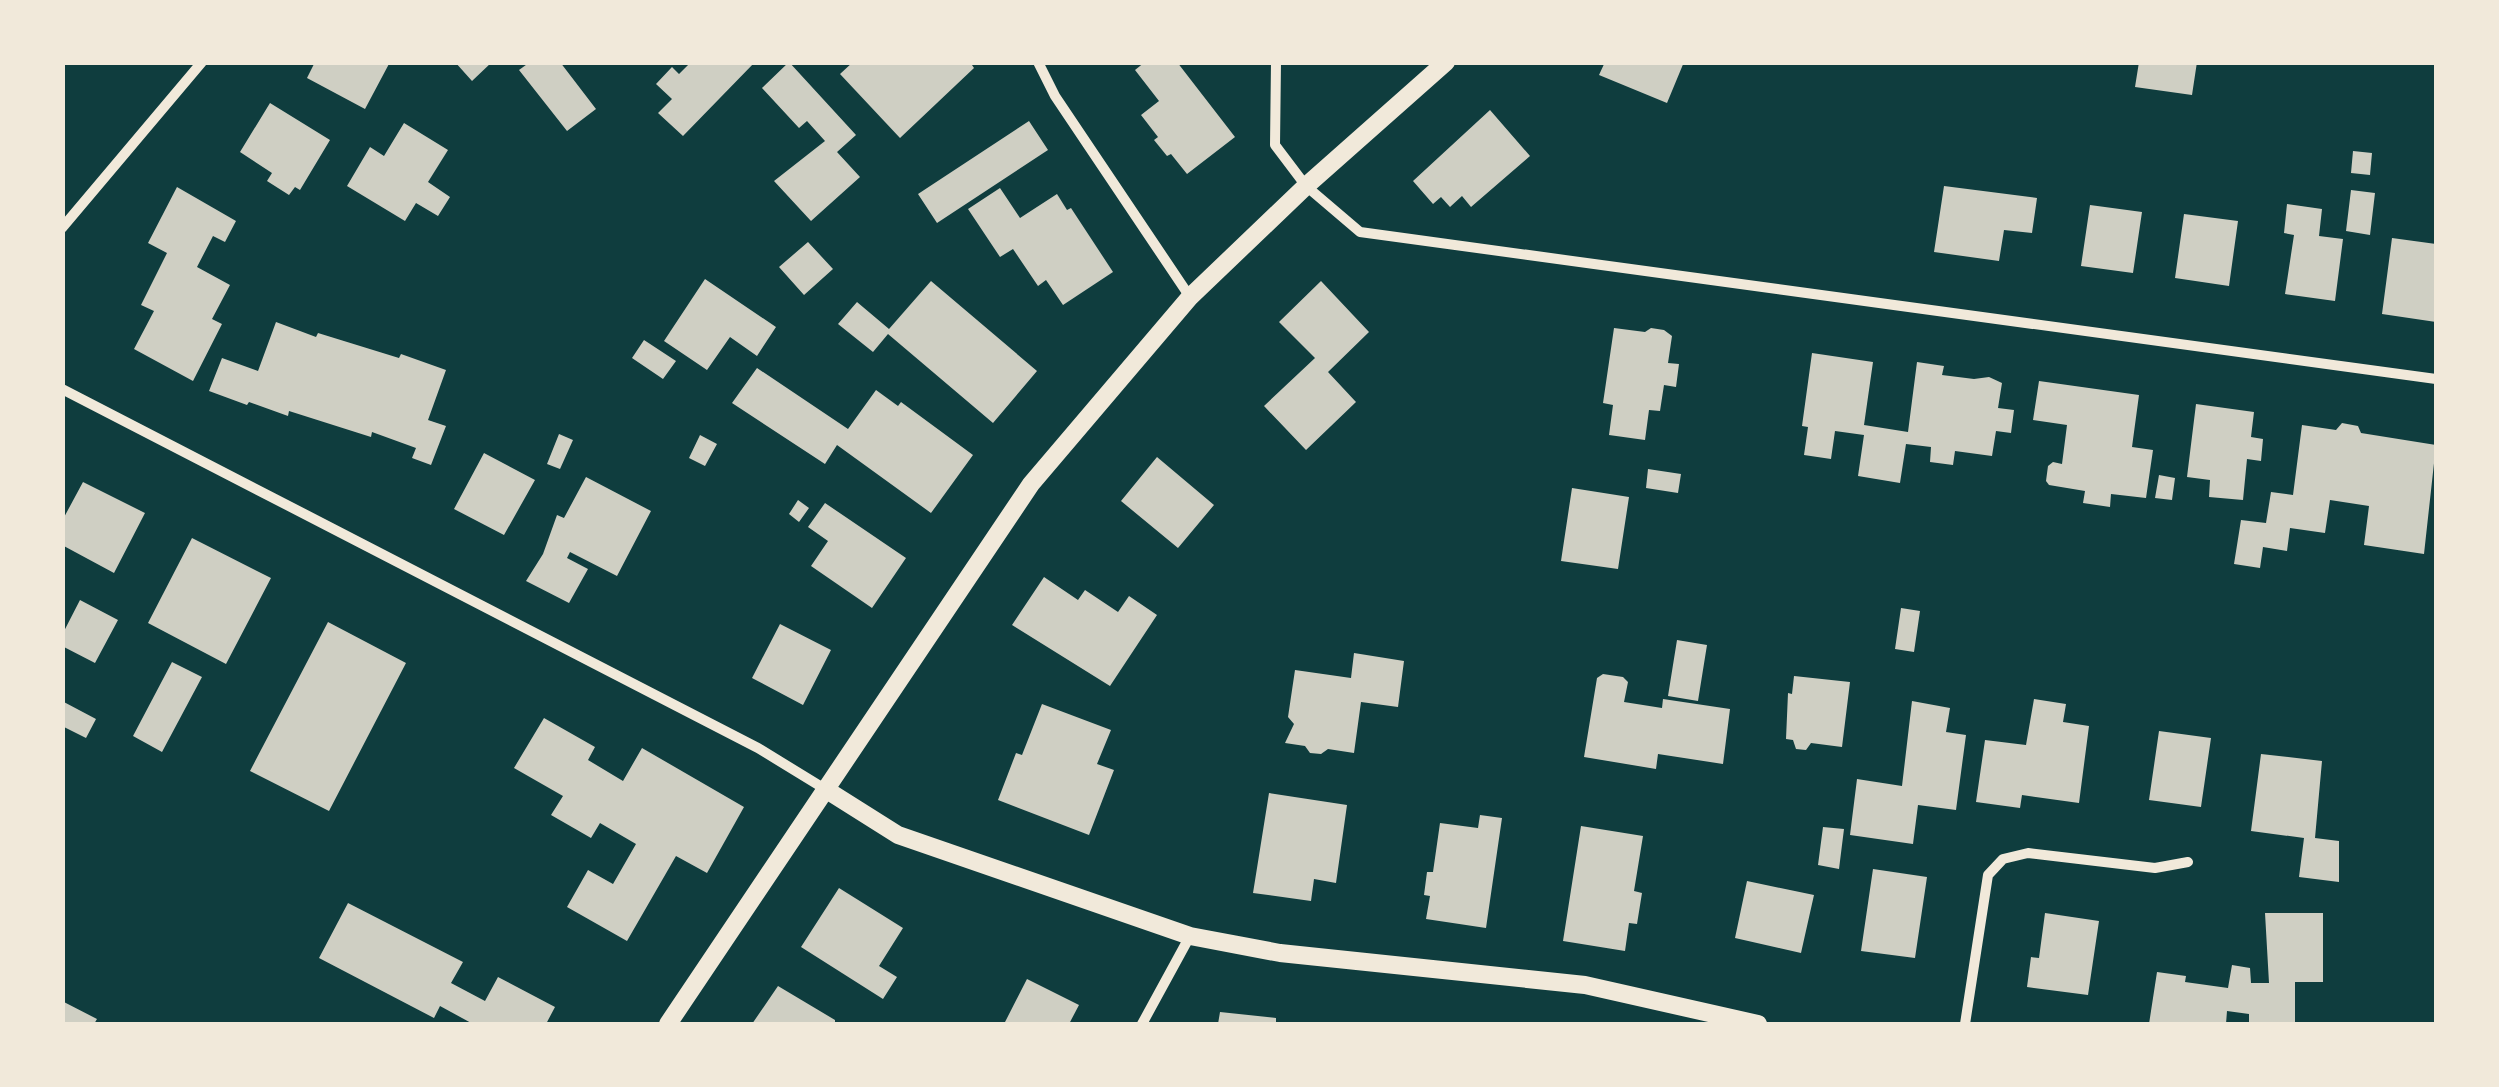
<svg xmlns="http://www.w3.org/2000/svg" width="2499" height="1087" font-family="'DejaVu Sans',sans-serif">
<rect width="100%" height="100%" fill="#0f3d3e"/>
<path fill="#cfcfc3" d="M315,62h75l-25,47 -58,-31z
M455,62h37l-20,19z
M530,62h30l36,47 -29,22 -48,-61z
M691,62h64l-72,74 -25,-23 14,-14 -16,-15 16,-17 7,7z
M789,62l67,73 -19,17 23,25 -49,44 -37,-40 51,-40 -18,-20 -8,7 -37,-40z
M853,62h117l4,6 -74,70 -60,-64z
M1145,62h32l58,75 -48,37 -16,-20 -4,2 -13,-16 4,-3 -17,-22 18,-14 -24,-31z
M1605,62h79l-17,41 -68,-28z
M2139,62h58l-5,33 -57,-8z
M270,103l60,37 -30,50 -5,-3 -6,8 -22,-14 5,-8 -32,-21z
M1490,110l40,46 -59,51 -9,-11 -12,11 -9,-10 -8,7 -20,-23z
M1029,121l19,29 -111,73 -19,-29z
M404,123l44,27 -20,32 22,15 -12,19 -22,-13 -11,18 -58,-35 23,-39 14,9z
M2353,151l19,2 -2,22 -19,-2z
M1944,186l93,12 -5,35 -28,-3 -5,31 -65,-9z
M177,187l59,34 -11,21 -12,-6 -16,31 33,18 -18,34 10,5 -29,57 -59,-32 20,-38 -13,-6 26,-52 -19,-10z
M1000,188l20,30 37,-24 10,16 4,-2 42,64 -50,33 -17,-25 -8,6 -25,-37 -13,8 -32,-48z
M2351,190l24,3 -5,42 -24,-4z
M2287,204l35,5 -3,27 24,3 -8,62 -50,-7 9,-59 -10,-2z
M2090,205l52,7 -9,61 -52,-7z
M2184,214l54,7 -9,65 -54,-8z
M2392,238l44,6v78l-54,-8z
M808,242l25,27 -29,26 -25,-28z
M705,279l71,48 -19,29 -27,-19 -23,33 -43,-29z
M931,281l106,90 -44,52 -105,-89 -15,18 -35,-28 19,-22 32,27z
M1321,281l48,51 -41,40 28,30 -50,48 -42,-44 51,-48 -36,-36z
M276,322l40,15 2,-4 81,25 2,-4 45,16 -18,50 18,6 -15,39 -19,-7 4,-10 -44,-16 -1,5 -82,-26 -1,5 -39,-14 -2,3 -38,-14 13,-33 36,13z
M1614,328l31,4 6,-4 13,2 8,6 -4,27 11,1 -3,23 -12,-2 -4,26 -11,-1 -4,30 -36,-5 4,-30 -10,-2z
M644,340l32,21 -13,18 -31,-21z
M1812,353l61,9 -9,63 44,7 9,-70 27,4 -2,9 32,4 15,-2 13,6 -4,25 16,2 -3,23 -15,-2 -4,25 -37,-5 -2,14 -23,-3 1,-15 -25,-3 -6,39 -42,-7 6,-41 -29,-4 -4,28 -27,-4 4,-28 -6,-1z
M757,368l91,61 28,-39 22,16 3,-4 72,53 -42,58 -94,-68 -12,19 -93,-61z
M2039,381l100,14 -7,52 21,3 -7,48 -35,-4 -1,13 -27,-4 2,-12 -36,-6 -3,-4 2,-15 5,-4 9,2 5,-39 -34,-5z
M2196,404l58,8 -3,25 12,2 -2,22 -14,-2 -4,41 -34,-3 1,-17 -23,-3z
M2342,423l16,3 3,7 75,12 -12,109 -60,-9 5,-39 -39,-6 -5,33 -35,-5 -3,23 -24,-4 -3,21 -26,-4 7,-44 25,3 5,-31 22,3 9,-70 34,5z
M559,434l14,6 -13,29 -13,-5z
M700,435l17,9 -12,22 -16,-8z
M484,453l51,27 -31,55 -50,-26z
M1157,457l57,48 -36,43 -57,-47z
M1648,469l33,5 -3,19 -32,-5z
M2159,475l16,3 -3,22 -17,-2z
M586,477l65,34 -34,65 -47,-24 -3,6 21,11 -19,34 -43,-22 17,-27 14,-39 7,3z
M83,482l62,31 -31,60 -52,-28v-24z
M1572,488l57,9 -11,72 -57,-8z
M798,500l11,8 -10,14 -10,-8z
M825,503l81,55 -34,50 -61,-42 17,-25 -20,-14z
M192,538l79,40 -45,86 -78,-41z
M1044,577l34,23 7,-10 33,22 11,-16 28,19 -47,71 -98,-61z
M80,600l38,20 -23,43 -33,-17v-11z
M1901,608l19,3 -6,41 -19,-3z
M328,622l78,41 -77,148 -79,-40z
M780,624l51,26 -28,55 -51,-27z
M1677,640l30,5 -9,56 -30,-5z
M1354,653l50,8 -6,46 -37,-5 -7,51 -26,-4 -7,5 -11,-1 -5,-7 -20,-3 9,-19 -6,-7 7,-47 56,8z
M172,662l30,15 -40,75 -29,-16z
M1603,674l20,3 5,5 -4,20 38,6 1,-9 67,10 -7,55 -65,-10 -2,15 -72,-12 13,-79z
M1794,676l56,6 -8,65 -31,-4 -5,7 -10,-1 -3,-9 -7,-1 2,-46 4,1z
M2034,699l32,5 -3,18 26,4 -10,77 -57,-8 -2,13 -44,-6 9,-62 41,5z
M62,701l34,18 -10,19 -24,-12z
M1912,701l38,7 -4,24 20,3 -10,75 -38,-5 -5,39 -63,-9 7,-56 45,7z
M1042,704l69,26 -14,34 17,6 -25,65 -91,-35 18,-47 6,2z
M544,718l51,29 -7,13 35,21 19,-33 102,59 -37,66 -31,-17 -49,85 -60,-34 21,-37 25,14 23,-40 -36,-21 -9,15 -40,-23 12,-19 -49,-28z
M2159,731l52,7 -10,69 -52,-7z
M2261,754l61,7 -7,77 24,3v41l-40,-5 5,-39 -53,-7z
M1269,793l78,12 -11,78 -22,-4 -3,22 -58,-8z
M1480,815l22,3 -16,110 -60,-9 4,-23 -6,-1 3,-23h6l7,-49 38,5z
M1581,826l62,10 -9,55 8,2 -5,31 -8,-1 -4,28 -62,-10z
M1823,827l21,2 -5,40 -21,-4z
M1873,869l54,8 -12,81 -54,-7z
M1747,881l67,14 -13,58 -66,-15z
M839,888l64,40 -24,38 18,11 -14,22 -82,-52z
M348,903l115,59 -12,21 34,18 13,-24 57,30 -9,17h-73l-33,-18 -6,12 -115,-60z
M2045,913l54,8 -11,74 -61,-8 4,-30 8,1z
M2265,913h58v69h-28v42h-46v-10l-22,-3 -1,13h-77l8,-52 29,4 -1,6 43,6 4,-23 18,3 1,15h18z
M1027,979l52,26 -10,19h-65z
M778,986l57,34v4h-83z
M62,1001l35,18 -3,5h-32z
M1220,1012l56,6v6h-58z"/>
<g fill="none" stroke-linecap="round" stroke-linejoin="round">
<path stroke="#f1e9da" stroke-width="10" d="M1038,62l17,34 135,201
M1276,62l-1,83 31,41 54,46 1076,147
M62,228l140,-166
M62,389l696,359 67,41
M1142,1024l48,-88
M1965,1024l23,-149 15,-16 25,-6 127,15 33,-6"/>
<path stroke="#f1e9da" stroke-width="18" d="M825,789l73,46 292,101 90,17 305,32 173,39
M668,1024l363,-540 159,-187 116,-111 140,-124"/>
</g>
<rect width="2499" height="1087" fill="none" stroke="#f1e9da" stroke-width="130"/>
</svg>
